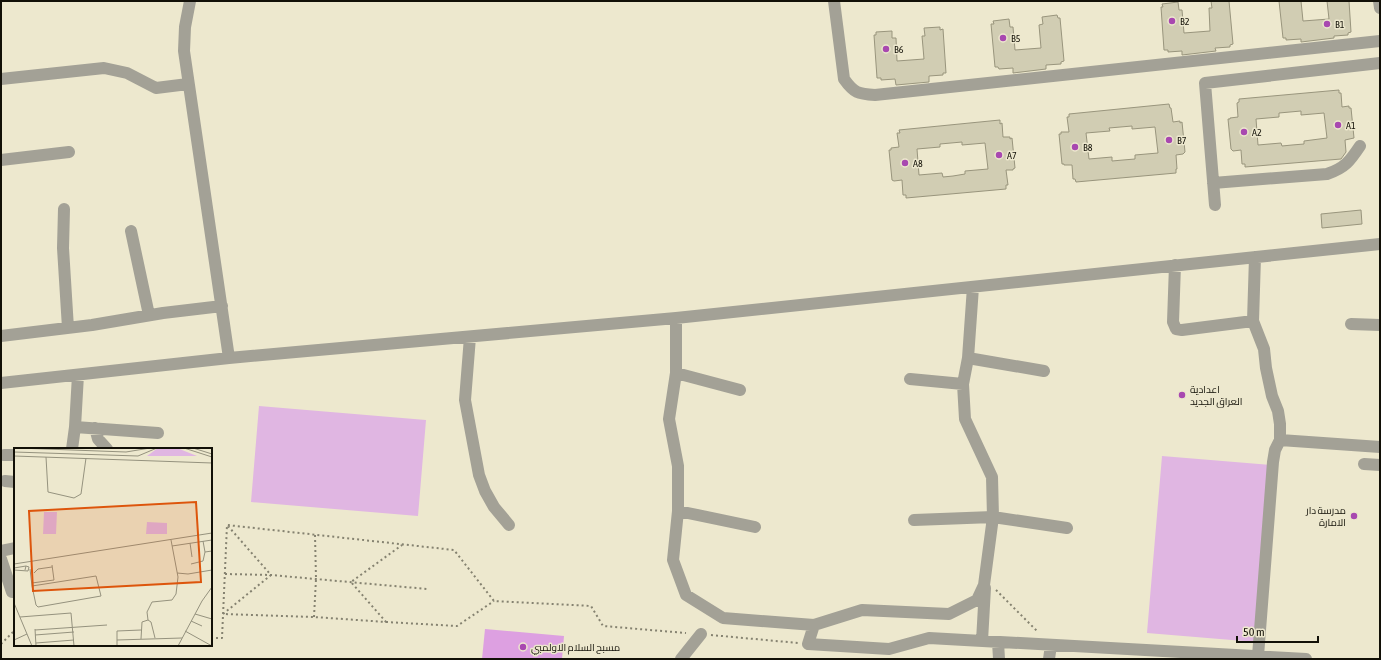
<svg xmlns="http://www.w3.org/2000/svg" width="1381" height="660" font-family="'Asap Condensed',Cairo,sans-serif">
<rect width="100%" height="100%" fill="#ede8ce"/>
<path fill="#e0b6e2" d="M259,406l167,14 -8,96 -167,-14z
M1162,456l109,9 -15,177 -109,-9z"/>
<path fill="#dda0e1" d="M485,629l79,7 -2,23h-80z"/>
<path fill="#d1cdb3" stroke="#99957d" fill-rule="evenodd" d="M1211,1h18l4,43 -3,1v2l-15,1 1,3 -34,4v-4l-14,1v-2h-4l-3,-43h2l-1,-3 16,-2 1,8h3l2,23 26,-2 -1,-23h3z
M1279,1h22l2,20 26,-2 -2,-18h22l2,31 -3,1v2l-14,1v2l-33,4v-3l-15,1v-2h-3z
M1057,15l1,3h2l4,43 -3,1v2l-15,1v4l-33,4v-5l-14,1 -1,-2h-3l-4,-43h3l-1,-3 16,-2 1,8h3l2,23 26,-2 -2,-23 4,-1 -1,-7z
M940,27v3l3,-1 3,44h-3v2l-14,1v6l-33,3 -1,-6 -14,1v-2h-4l-3,-43h2v-3l16,-1v7h4l1,23 27,-2 -2,-23h3l-1,-8z
M1339,90v3h2l1,14 7,-1v2h2l3,30 -9,2 1,12 -5,7 -96,8v-3h-3l-1,-14 -8,1 -2,-2 -3,-30h2v-1l8,-1 -1,-14 2,-1v-3zM1301,111v4l23,-2 3,25 -23,3v3l-12,1 -10,1 -1,-3 -23,2 -2,-26 23,-2v-4z
M1169,104l1,4h1l2,14 7,-1v2l2,-1 3,30 -2,2 -7,1 1,14h-1v4l-100,9 -1,-3h-2l-1,-14h-8v-1h-2l-3,-30h2v-2h8l-2,-15h2v-3zM1132,126v3l23,-2 3,26 -23,2v4l-12,1 -11,1v-4l-23,2 -3,-26 24,-2 -1,-3z
M1000,120v4l2,-1 1,14h7v2l2,-1 3,30 -2,1v1h-7l2,15h-2v4l-100,9v-3h-3l-1,-15 -8,1 -2,-1 -3,-30h2v-2l8,-1 -2,-14h3l-1,-3zM962,142v3l23,-2 3,26 -23,2v3l-12,2 -10,1 -1,-4 -23,2 -2,-26 23,-2v-3z
M1361,210l1,14 -40,4 -1,-14z"/>
<g fill="none" stroke-linecap="round" stroke-linejoin="round">
<path stroke="#858270" stroke-width="2" stroke-dasharray="2 3" stroke-linecap="butt" d="M228,526l43,49 -48,39 91,3 72,5 -35,-40 51,-37
M225,574l46,1 156,14
M996,590l42,42
M314,617l2,-38 -1,-44
M386,622l71,4 37,-25
M711,635l87,8
M211,638h11l5,-113 227,25 40,51 97,5 12,20 83,7
M1,644l14,-14"/>
<path stroke="#a3a196" stroke-width="12" d="M190,1l-5,26 -1,24 45,307
M834,1l10,78c10,14 14,15 31,16l505,-54
M1379,1l1,7
M1,79l103,-11 23,5 29,15 32,-4
M1,160l68,-8
M1213,183l114,-9c18,-6 23,-13 33,-28
M1215,205l-10,-122 175,-20
M64,209l-1,39 5,80
M131,231l18,84
M1255,257l-2,64 11,28 2,19 6,28 6,15 2,13v16l-5,10 -2,12 -15,194
M1175,265l-2,57 3,7 6,1 71,-9
M676,318v55l-7,46 9,47v45l-5,49 13,35 37,23 91,7 48,-15 87,4 28,-14 7,-15 9,-68 -1,-40 -27,-58 -2,-35 5,-26 5,-71
M1351,324l29,1
M1,336l91,-11 71,-12 59,-7
M470,337l-5,63 14,75 6,16 9,16 15,18
M968,358l76,13
M676,373l64,17
M910,379l53,5
M1,383l228,-25 447,-40 704,-74
M75,427l83,6
M95,428l3,11 9,10
M1280,440l100,7
M72,449l3,-22 3,-52
M4,455h11
M1364,464l16,1
M5,481l10,1
M678,511l77,16
M914,520l79,-3 74,11
M1,551l14,-3
M1,559l11,33 3,-1
M814,625l-6,19 81,5 40,-11 377,21
M982,641l3,-53
M998,642l1,17
M681,659l20,-25
M1049,659l2,-14"/>
</g>
<g fill="#a848b0" stroke="#ede8ce" stroke-width="1.5">
<circle cx="1172" cy="21" r="4"/>
<circle cx="1327" cy="24" r="4"/>
<circle cx="1003" cy="38" r="4"/>
<circle cx="886" cy="49" r="4"/>
<circle cx="1338" cy="125" r="4"/>
<circle cx="1244" cy="132" r="4"/>
<circle cx="1169" cy="140" r="4"/>
<circle cx="1075" cy="147" r="4"/>
<circle cx="999" cy="155" r="4"/>
<circle cx="905" cy="163" r="4"/>
<circle cx="1182" cy="395" r="4"/>
<circle cx="1354" cy="516" r="4"/>
<circle cx="523" cy="647" r="4"/>
</g>
<g text-anchor="middle" dominant-baseline="central" stroke-width="3" stroke-linejoin="round" paint-order="stroke">
<g font-size="10" fill="#121007" stroke="#ede8ce" text-anchor="start">
<text x="1180" y="21">B2</text>
<text x="1335" y="24">B1</text>
<text x="1011" y="38">B5</text>
<text x="894" y="49">B6</text>
<text x="1346" y="125">A1</text>
<text x="1252" y="132">A2</text>
<text x="1177" y="140">B7</text>
<text x="1083" y="147">B8</text>
<text x="1007" y="155">A7</text>
<text x="913" y="163">A8</text>
<text x="1190" y="389">اعدادية<tspan x="1190" dy="12">العراق الجديد</tspan></text>
<text x="1346" y="510" text-anchor="end">مدرسة دار<tspan x="1346" dy="12">الامارة</tspan></text>
<text x="531" y="647">مسبح السلام الاولمبي</text>
</g>
</g>
<g transform="translate(14 448)">
<rect width="198" height="198" fill="#ede8ce"/>
<path d="M144,0h19l20,8h-50zM30,64h13l-1,22h-13zM133,74l20,1v11h-21z" fill="#e0b6e2"/>
<path fill="none" stroke="#95927e" stroke-width="1" d="M4,0l108,4 24,-4M170,0l28,9M179,0l19,6M0,4l124,4 19,-8M0,8l198,7M32,9l2,35 26,6 7,-4 5,-36M189,93l2,11 7,-1M176,95l2,14M158,98l40,-6M0,116l198,-31M177,116l12,-3 2,-9M0,120l12,-2M16,121l2,17 4,19 2,2 63,-11 -5,-20 -64,10M0,122l14,1 1,-4 -3,-1 -1,4M20,125l4,-4 14,-2M163,125l11,1 24,-4M18,135l22,-3 -2,-15M0,155l18,43M181,166l17,5M6,169l51,-4 3,33M134,172l3,2 4,16M177,173l11,5M21,181l1,17M21,182l72,-5M171,183l27,15M21,187l39,-3M127,191l1,-17 6,-2 -1,-8 5,-10 20,-2 4,-6 2,-17 -7,-37M0,192l13,-6M103,192l65,-2M22,195l38,-3M103,198v-15l24,-1M164,198l24,-45 10,-14"/>
<path fill="#dd550c" fill-opacity="0.15" stroke="#dd550c" stroke-width="2" d="M182,54l5,80 -168,9 -4,-80z"/>
<rect width="198" height="198" fill="none" stroke="#121007" stroke-width="2"/>
</g>
<rect width="1381" height="660" fill="none" stroke="#121007" stroke-width="4"/>
<path d="M1237 636v6h81v-6" fill="none" stroke="#121007" stroke-width="2"/>
<text x="1243" y="636" font-size="12" fill="#121007" stroke="#ede8ce" stroke-width="3" paint-order="stroke">50 m</text>
</svg>
